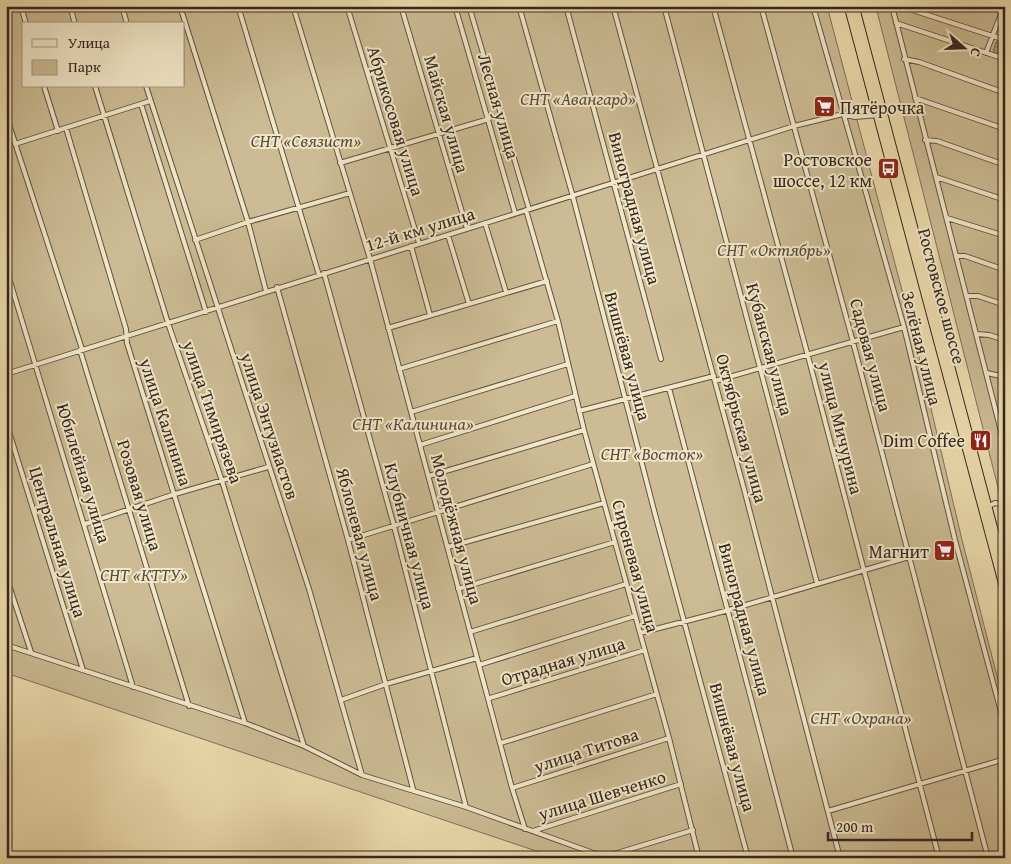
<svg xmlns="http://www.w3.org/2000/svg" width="1011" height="864" font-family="'Gentium Book Plus',serif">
<defs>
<pattern id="water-rules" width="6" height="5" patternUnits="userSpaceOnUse" patternTransform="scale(1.25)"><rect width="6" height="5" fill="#ad9d7c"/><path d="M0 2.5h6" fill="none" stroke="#8e8065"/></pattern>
</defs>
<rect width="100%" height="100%" fill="#ebdaac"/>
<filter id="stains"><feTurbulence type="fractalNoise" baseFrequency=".004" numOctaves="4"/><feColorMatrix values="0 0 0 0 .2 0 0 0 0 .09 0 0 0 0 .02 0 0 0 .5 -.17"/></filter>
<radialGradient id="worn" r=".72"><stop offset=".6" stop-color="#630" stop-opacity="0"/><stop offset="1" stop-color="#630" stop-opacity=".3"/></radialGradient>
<path fill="#ccbb94" stroke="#807059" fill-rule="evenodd" d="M6,6h821l86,326 49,208 43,167v151h-448l-551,-185zM24,24h160v62h-160z
M876,6h129v509l-126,-496z"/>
<path fill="url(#water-rules)" stroke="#7d6d56" d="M996,42l9,1v14l-12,-5z"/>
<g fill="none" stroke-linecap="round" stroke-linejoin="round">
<defs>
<path id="minor" d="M21,6l5,18
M70,6l5,18
M122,6l5,18
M180,6l68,216 18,69
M238,6l81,269
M293,6l77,253 142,529 13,41
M347,6l72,237
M401,6l66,223
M455,6l60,207
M469,6l60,203
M519,6l54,191 82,317 93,344
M566,6l95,353
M613,6l131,483 96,369
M664,6l153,577
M713,6l95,350 131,502
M761,6l92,336 135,516
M813,6l91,321 51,213 50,187
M892,6l113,441
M900,6l105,34
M896,23l109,36
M986,53l18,-47
M904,59l15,3 86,31
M44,86l14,45
M95,86l73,237 54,158 82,265
M146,86l163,503 53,186
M915,98l90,31
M141,104l65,208
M6,115l76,234
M66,128l60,201 1,14 118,380
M925,140l12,1 68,24
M15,144l135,-43
M340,163l149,-44
M936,177l69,23
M526,210l32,111 26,109 85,308 30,120
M947,218l58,18
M485,223l21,69
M448,235l21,69
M195,240l53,-18 102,-29
M411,246l19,69
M957,256h8l40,14
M6,268l127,419
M324,273l70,253 72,281
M277,287l71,253 65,249
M967,296h11l27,9
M388,328l159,-47
M977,334l12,1 16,5
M80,350l109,356
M399,369l159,-48
M987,373l18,4
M6,374l788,-248 49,-12 12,3 24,-2
M715,381l189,-54
M669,388l124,470
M579,411l135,-35
M411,412l157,-48
M6,422l77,248
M420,445l155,-49
M429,476l155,-46
M987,507l8,-4 10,2
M85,524l90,-30 93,-27
M348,540l245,-76
M448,547l156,-44
M6,576l25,76
M458,589l157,-47
M470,632l156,-48
M640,633l89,-23 180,-53
M6,645l239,78 59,23 58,29 104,32 141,51
M479,665l156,-49
M490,698l155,-48
M341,700l45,-16 91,-26
M501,743l156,-49
M512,788l157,-50
M828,811l177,-52
M533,831l148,-47
M604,857l89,-27"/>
<path id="trunk" d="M848,6l157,587
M855,6l150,565"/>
</defs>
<use href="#minor" stroke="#625342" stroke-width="6"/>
<use href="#trunk" stroke="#35261e" stroke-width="9"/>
<use href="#minor" stroke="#f2e7c9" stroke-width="4"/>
<use href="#trunk" stroke="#ebdaac" stroke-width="7"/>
</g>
<defs>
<symbol id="supermarket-square" viewBox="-11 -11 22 22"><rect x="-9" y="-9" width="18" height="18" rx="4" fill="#8f2418" stroke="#f2e7c9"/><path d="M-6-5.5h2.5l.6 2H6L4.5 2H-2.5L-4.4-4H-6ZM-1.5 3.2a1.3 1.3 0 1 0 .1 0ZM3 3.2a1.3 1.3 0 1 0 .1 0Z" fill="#fff"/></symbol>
<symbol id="bus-square" viewBox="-11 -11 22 22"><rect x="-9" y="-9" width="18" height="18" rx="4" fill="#8f2418" stroke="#f2e7c9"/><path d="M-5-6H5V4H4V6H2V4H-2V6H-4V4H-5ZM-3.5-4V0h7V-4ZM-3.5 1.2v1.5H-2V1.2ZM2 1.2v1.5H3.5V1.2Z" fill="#fff"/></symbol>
<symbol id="restaurant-square" viewBox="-11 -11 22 22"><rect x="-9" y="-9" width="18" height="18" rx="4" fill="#8f2418" stroke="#f2e7c9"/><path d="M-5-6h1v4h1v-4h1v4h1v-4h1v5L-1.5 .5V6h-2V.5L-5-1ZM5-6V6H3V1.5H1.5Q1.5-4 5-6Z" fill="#fff"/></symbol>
</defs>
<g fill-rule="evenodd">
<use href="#supermarket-square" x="812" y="94" width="25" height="25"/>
<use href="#bus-square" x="876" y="156" width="25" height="25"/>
<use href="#restaurant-square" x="968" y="428" width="25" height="25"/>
<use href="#supermarket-square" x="932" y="538" width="25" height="25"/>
</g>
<g text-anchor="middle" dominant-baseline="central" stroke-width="4" stroke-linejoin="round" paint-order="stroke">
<g font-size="18" font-style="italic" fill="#5b4b3c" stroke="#f2e7c9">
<text x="578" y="98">СНТ «Авангард»</text>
<text x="306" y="140">СНТ «Связист»</text>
<text x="774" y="249">СНТ «Октябрь»</text>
<text x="413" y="423">СНТ «Калинина»</text>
<text x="652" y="453">СНТ «Восток»</text>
<text x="144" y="574">СНТ «КТТУ»</text>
<text x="861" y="717">СНТ «Охрана»</text>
</g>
<g font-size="18" fill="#35261e" stroke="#f2e7c9">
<text transform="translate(499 106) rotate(74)">Лесная улица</text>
<text transform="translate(447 114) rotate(74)">Майская улица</text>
<text transform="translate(396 121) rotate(73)">Абрикосовая улица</text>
<text transform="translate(635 208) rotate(75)">Виноградная улица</text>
<text transform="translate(420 229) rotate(-17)">12-й км улица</text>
<text transform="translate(942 296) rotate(75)">Ростовское шоссе</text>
<text transform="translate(922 348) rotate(76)">Зелёная улица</text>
<text transform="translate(770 349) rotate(75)">Кубанская улица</text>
<text transform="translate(871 355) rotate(75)">Садовая улица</text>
<text transform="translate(628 356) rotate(75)">Вишнёвая улица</text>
<text transform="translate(213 412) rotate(71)">улица Тимирязева</text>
<text transform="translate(166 422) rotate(72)">улица Калинина</text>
<text transform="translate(270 426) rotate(72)">улица Энтузиастов</text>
<text transform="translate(742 428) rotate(75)">Октябрьская улица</text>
<text transform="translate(841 428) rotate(76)">улица Мичурина</text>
<text transform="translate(84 473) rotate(73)">Юбилейная улица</text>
<text transform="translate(140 495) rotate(73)">Розовая улица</text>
<text transform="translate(457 529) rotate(75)">Молодёжная улица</text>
<text transform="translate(360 534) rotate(75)">Яблоневая улица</text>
<text transform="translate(410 536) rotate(75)">Клубничная улица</text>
<text transform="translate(58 542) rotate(73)">Центральная улица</text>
<text transform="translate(636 566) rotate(75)">Сиреневая улица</text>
<text transform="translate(745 619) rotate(75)">Виноградная улица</text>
<text transform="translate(563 661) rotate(-17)">Отрадная улица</text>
<text transform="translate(733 747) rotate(75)">Вишнёвая улица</text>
<text transform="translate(586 750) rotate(-18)">улица Титова</text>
<text transform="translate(602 795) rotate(-17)">улица Шевченко</text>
</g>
<g font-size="18" fill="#35261e" stroke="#f2e7c9" text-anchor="end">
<text x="840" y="107" text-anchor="start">Пятёрочка</text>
<text x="872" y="159">Ростовское<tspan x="872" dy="21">шоссе, 12 км</tspan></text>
<text x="965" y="440">Dim Coffee</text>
<text x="929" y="551">Магнит</text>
</g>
</g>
<rect width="1011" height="864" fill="none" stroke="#ebdaac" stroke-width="25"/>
<rect x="8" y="8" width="996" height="849" fill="none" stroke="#35261e" stroke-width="2.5"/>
<rect x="12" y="12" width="986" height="839" fill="none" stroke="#35261e"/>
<rect x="22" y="22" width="162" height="65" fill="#f2e7c9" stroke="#a69a85"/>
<rect x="32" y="39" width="25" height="8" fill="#f2e7c9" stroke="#a69a85"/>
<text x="68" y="48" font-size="15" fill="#35261e">Улица</text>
<rect x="32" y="60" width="25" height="15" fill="#ccbb94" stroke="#a69a85"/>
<text x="68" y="72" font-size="15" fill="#35261e">Парк</text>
<g transform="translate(964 48) rotate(110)" stroke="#f2e7c9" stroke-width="4" paint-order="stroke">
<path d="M0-4L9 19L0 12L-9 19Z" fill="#35261e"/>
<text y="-8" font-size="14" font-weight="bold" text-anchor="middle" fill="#35261e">С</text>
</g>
<path d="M828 832v8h144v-8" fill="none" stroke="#35261e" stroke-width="2.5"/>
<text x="836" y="832" font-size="15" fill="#35261e" stroke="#f2e7c9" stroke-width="4" paint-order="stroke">200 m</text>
<rect width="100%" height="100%" filter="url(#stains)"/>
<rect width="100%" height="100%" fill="url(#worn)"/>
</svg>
